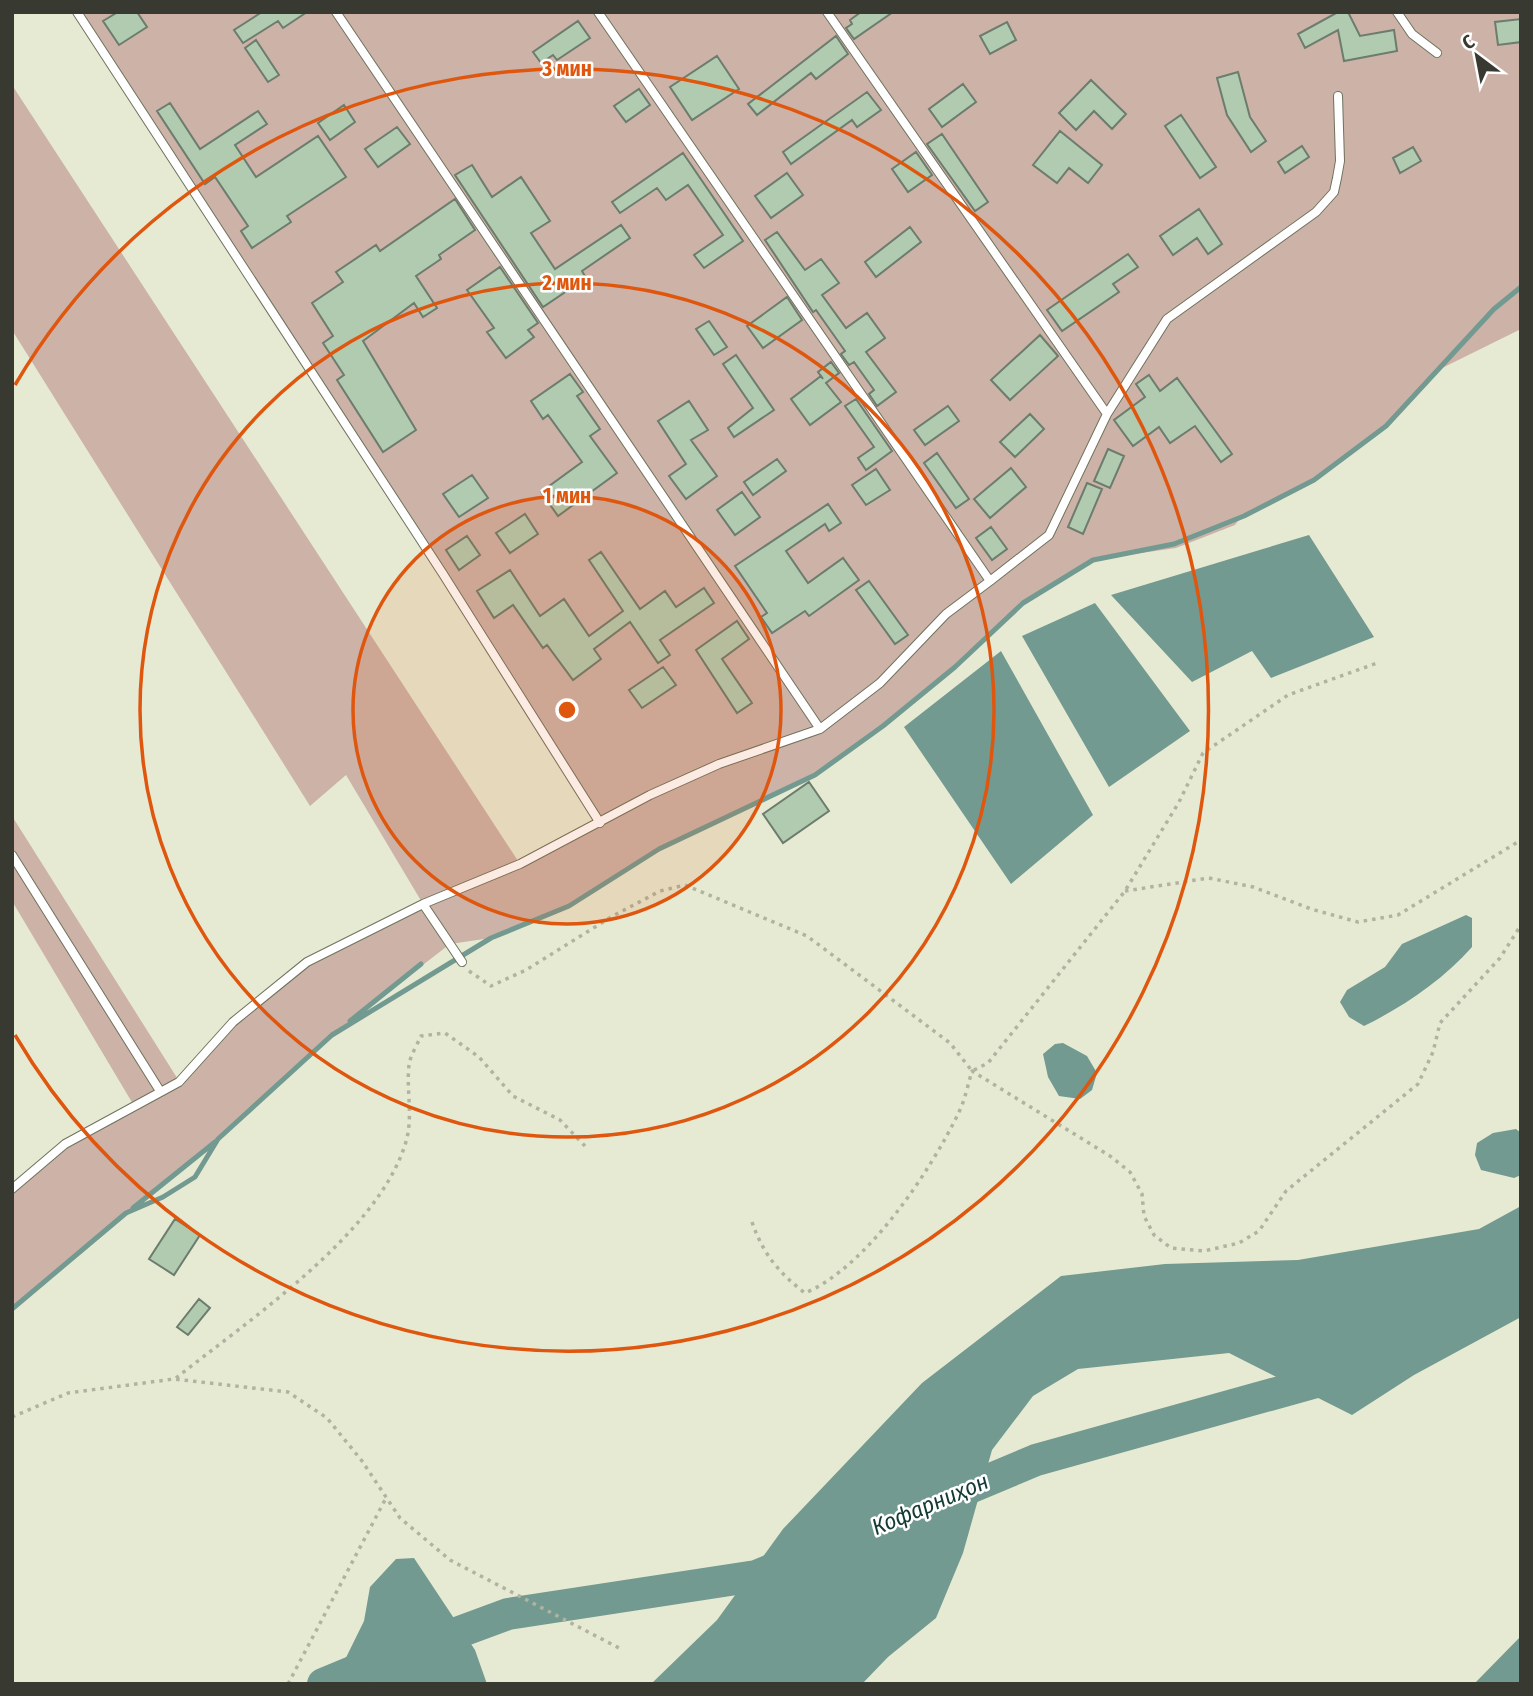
<svg xmlns="http://www.w3.org/2000/svg" width="1533" height="1696" font-family="'Fira Sans Condensed',sans-serif">
<rect width="100%" height="100%" fill="#e7ead3"/>
<path fill="#ccb2a7" d="M77,12h1444v317l-85,42 -50,55 -72,54 -74,38 -5,7 -59,23 -83,12 -70,43 -68,64 -72,59 -68,49 -156,74 -90,57 -78,32 -41,6 -118,91 -114,104 -206,170v-120l53,-45 68,-40 -121,-203v-85l167,265 54,-59 74,-60 116,-58 -77,-129 -36,31 -298,-476v-245l508,779 79,-40z"/>
<path fill="#729a91" d="M1309,535l65,102 -103,41 -19,-27 -60,31 -81,-87z
M1095,603l95,128 -81,56 -87,-151z
M1001,651l92,164 -82,69 -107,-157z
M1466,915l6,3v29c-29,33 -69,60 -108,79l-15,-9 -9,-15 7,-12 38,-23 17,-23z
M1063,1043l24,13 10,17 -5,17 -12,9 -21,-3 -11,-19 -5,-23 12,-10z
M1516,1129l5,4v42l-7,3 -33,-8 -6,-15 2,-12 16,-10z
M1521,1206v111l-107,58 -62,40 -123,-62 -151,16 -45,27 -41,54 -29,103 -27,65 -48,39 -26,27h-211l66,-64 66,-91 139,-146 139,-107 104,-12 133,-4 181,-31z
M414,1558l61,92 12,34h-154l31,-63 6,-34 26,-28z
M1521,1636v48h-47z"/>
<g fill="none" stroke-linecap="round" stroke-linejoin="round">
<path stroke="#729a91" stroke-width="5" d="M350,1021l71,-57
M133,1208l82,-66
M12,1309l114,-96 37,-16 32,-20 23,-38 114,-104 159,-97 78,-32 90,-57 156,-74 68,-49 72,-59 68,-64 70,-43 81,-16 70,-28 70,-36 72,-54 108,-117 27,-22"/>
<path stroke="#729a91" stroke-width="32" d="M943,1499l93,-39 305,-85
M424,1645l84,-31 248,-38 32,-13
M323,1684l53,-22"/>
</g>
<path fill="#b1cbb1" stroke="#6c7c6d" stroke-width="2" d="M118,12h19l10,15 -28,18 -16,-24z
M262,12h45l-24,16 -5,-7 -35,22 -9,-13z
M861,12h32l-39,27 -8,-11 6,-4 -2,-4z
M1338,12h10l12,24 34,-6 3,21 -53,10 -6,-31 -33,18 -7,-14z
M1521,19v23l-23,3 -3,-23z
M578,21l12,17 -33,22 -4,-5 -12,8 -8,-11z
M1007,22l9,18 -26,14 -10,-18z
M836,36l12,18 -32,25 -5,-6 -54,42 -9,-11z
M256,40l23,35 -11,7 -23,-34z
M717,56l22,33 -47,31 -22,-33z
M1238,72l12,45 16,24 -15,11 -24,-37 -10,-37z
M1091,80l35,34 -14,15 -18,-18 -18,19 -17,-17z
M963,84l13,18 -34,25 -13,-18z
M639,89l11,16 -24,17 -12,-16z
M867,92l14,18 -24,17 -5,-7 -61,44 -8,-12z
M170,103l30,46 58,-38 9,13 -32,21 21,32 62,-41 28,41 -59,39 4,6 -39,26 -11,-17 7,-5 -33,-49 -10,7 -48,-73z
M344,105l11,17 -25,18 -12,-17z
M1181,115l35,52 -16,11 -35,-52z
M397,127l13,17 -32,23 -13,-18z
M1060,131l42,34 -14,18 -19,-15 -12,15 -24,-18z
M942,134l46,68 -13,9 -48,-67z
M1302,146l7,11 -24,16 -7,-11z
M1413,147l8,14 -21,12 -7,-15z
M916,152l16,23 -24,17 -16,-23z
M683,153l60,88 -39,27 -10,-13 29,-20 -35,-50 -22,15 -9,-12 -37,25 -8,-11z
M472,165l20,32 29,-20 29,44 -19,12 24,36 66,-44 9,13 -48,33 4,7 -43,29 -88,-132z
M787,173l16,22 -32,23 -16,-22z
M455,199l20,31 -36,25 2,4 -25,17 21,32 -14,9 -9,-14 -51,38 53,89 -33,22 -46,-72 7,-5 -21,-32 10,-7 -21,-33 31,-21 -7,-10 40,-27 4,6z
M1199,209l23,35 -14,10 -11,-16 -24,17 -13,-19z
M910,227l11,15 -45,35 -11,-15z
M777,232l28,38 16,-11 18,24 -17,12 24,33 21,-15 18,25 -19,14 30,40 -19,14 -8,-12 5,-4 -20,-28 -5,3 -8,-11 4,-3 -29,-41 -3,2 -48,-72z
M1128,254l10,13 -25,17 6,8 -57,39 -15,-21z
M500,267l38,56 -10,7 6,7 -28,21 -19,-26 7,-4 -27,-38z
M787,297l15,23 -39,28 -16,-22z
M709,321l18,26 -13,8 -18,-26z
M1040,335l18,21 -48,44 -19,-20z
M736,355l38,55 -40,27 -6,-9 25,-20 -30,-44z
M831,362l8,11 -13,10 15,19 -31,23 -19,-26 30,-23 2,3 -5,-7z
M570,374l13,18 -6,4 23,33 -10,7 27,37 -59,43 -17,-24 41,-30 -34,-47 -5,4 -12,-18z
M1149,375l11,16 17,-13 55,76 -11,8 -26,-36 -25,17 -11,-16 -26,19 -19,-26 31,-23 -9,-13z
M856,399l36,52 -26,19 -8,-12 16,-11 -29,-41z
M689,401l19,29 -17,10 26,36 -31,23 -17,-23 17,-12 -28,-43z
M948,406l11,15 -34,24 -11,-15z
M1030,414l14,15 -29,28 -15,-15z
M1108,449l16,7 -14,32 -16,-7z
M937,453l32,46 -13,9 -32,-45z
M777,459l9,12 -33,24 -9,-13z
M1011,468l15,19 -36,31 -16,-19z
M876,469l14,21 -24,15 -14,-20z
M472,475l16,23 -29,19 -16,-23z
M1087,483l15,6 -19,45 -15,-7z
M742,492l18,25 -25,18 -18,-25z
M828,504l13,19 -12,8 -4,-7 -39,27 22,32 35,-25 16,22 -50,36 -4,-5 -33,22 -11,-16 6,-4 -32,-47z
M525,514l13,20 -28,19 -14,-20z
M991,527l16,22 -15,11 -16,-22z
M467,536l13,19 -21,15 -13,-20z
M601,552l39,57 25,-18 11,16 28,-19 10,15 -54,37 10,15 -12,8 -28,-41 -36,27 7,10 -28,21 -26,-35 -4,3 -30,-43 -19,13 -17,-27 33,-21 30,46 24,-17 25,37 34,-25 -34,-51z
M869,581l39,54 -13,9 -39,-54z
M737,621l12,18 -27,20 30,44 -15,10 -41,-63z
M663,667l13,18 -34,23 -13,-18z
M809,782l20,29 -46,32 -20,-29z
M175,1219l25,16 -26,40 -25,-16z
M199,1299l11,9 -22,27 -11,-8z"/>
<g fill="none" stroke-linecap="round" stroke-linejoin="round">
<defs>
<path id="service" d="M77,12l366,562 157,249
M598,12l392,569 59,-46 58,-121 60,-95 149,-107 18,-20 3,-14 3,-17 -2,-65
M827,12l280,402
M1397,12l15,22 25,19
M820,729l60,-46 66,-69 44,-33
M12,855l148,236
M423,904l39,58
M12,1189l53,-45 114,-62 54,-60 74,-60 116,-58 97,-40 130,-69 69,-31 101,-35 -484,-717"/>
</defs>
<use href="#service" stroke="#6f725e" stroke-width="10"/>
<path stroke="#b0b3a0" stroke-width="3.5" stroke-dasharray="3.5 5" stroke-linecap="butt" d="M1125,891l84,-13 44,9 58,22 47,13 40,-7 123,-75
M469,971l22,15 35,-16 85,-53 49,-26 25,-6 122,51 143,107 22,28 16,-8 137,-172 54,-89 24,-49 85,-58 92,-33
M752,1222c11,32 27,51 53,71 62,-26 125,-121 154,-181 6,-12 9,-28 13,-41l138,85 20,16 12,22 2,22 10,19 17,13 33,3 35,-8 20,-12 27,-40 132,-107 15,-32 7,-29 60,-65 21,-33
M176,1378c73,-58 200,-143 229,-233 9,-27 1,-53 4,-80 1,-9 8,-20 12,-29l24,-3 34,24 34,39 47,24 25,26
M12,1417l56,-24 106,-14 114,13 39,26 35,43 38,57 50,42 169,88
M288,1684l98,-186"/>
<use href="#service" stroke="#fff" stroke-width="8"/>
</g>
<circle cx="567" cy="710" r="214" fill="#df570e" fill-opacity=".12"/>
<g fill="none" stroke="#df570e" stroke-width="3.5">
<circle cx="567" cy="710" r="214"/>
<circle cx="567" cy="710" r="427"/>
<path d="M15 385A641 641 0 1 1 15 1035"/>
</g>
<g text-anchor="middle" dominant-baseline="central" stroke-width="5" stroke-linejoin="round" paint-order="stroke">
<g font-size="23" font-style="italic" fill="#133a33" stroke="#fff">
<text transform="translate(930 1504) rotate(-23)">Кофарниҳон</text>
</g>
</g>
<circle cx="567" cy="710" r="10" fill="#df570e" stroke="#fff" stroke-width="3.5"/>
<g font-size="21" text-anchor="middle" font-weight="bold" fill="#df570e" stroke="#fff" stroke-width="5" stroke-linejoin="round" paint-order="stroke">
<text x="567" y="76">3 мин</text>
<text x="567" y="290">2 мин</text>
<text x="567" y="503">1 мин</text>
</g>
<rect width="1533" height="1696" fill="none" stroke="#383930" stroke-width="28"/>
<g transform="translate(1477 56) rotate(328)" stroke="#ffffff" stroke-width="5" paint-order="stroke">
<path d="M0-5L12 26L0 18L-12 26Z" fill="#383930"/>
<text y="-10" font-size="19" font-weight="bold" text-anchor="middle" fill="#383930">С</text>
</g>
</svg>
